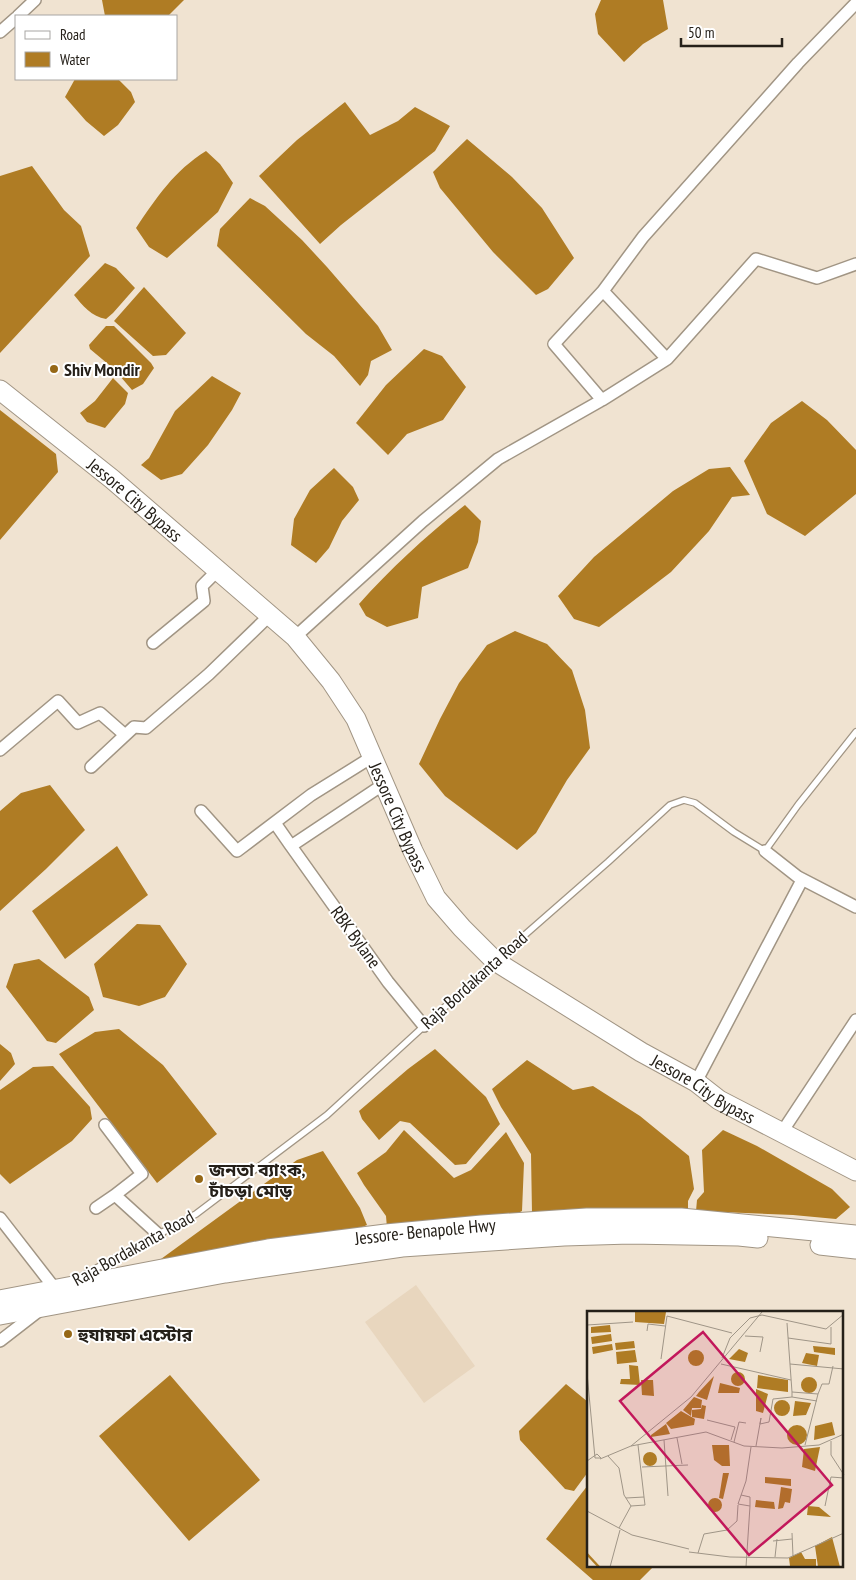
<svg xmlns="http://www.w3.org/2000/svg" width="856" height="1580" font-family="'PT Sans Narrow','Noto Sans Bengali',sans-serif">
<rect width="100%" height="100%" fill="#f0e3d1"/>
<path fill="#e8d6be" d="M416,1285l59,81 -51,37 -59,-81z"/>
<path fill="#af7c24" d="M102,0h82l-16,16h-63z
M601,0h62l5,29 -25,15 -19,18 -26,-28 -3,-20z
M75,79h43l13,13 4,10 -17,23 -14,11 -18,-15 -21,-24z
M345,102l25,33 28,-14 17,-14 35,19 -15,25 -94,74 -21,19 -61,-68 38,-36z
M467,139l45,38 30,31 32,50 -26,31 -12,6 -43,-43 -53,-64 -7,-16z
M206,151l14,13 13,19 -15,29 -51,46 -18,-11 -13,-19c21,-31 38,-57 70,-77z
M32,166l32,44 17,16 9,30 -90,97v-177z
M250,198l15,8 37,34 25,27 51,59 14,24 -21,11 -3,14 -8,11 -26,-30 -28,-22 -89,-88 3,-17z
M105,263l11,5 19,20 -22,25 -7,6c-14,-2 -24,-14 -32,-24z
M144,287l42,46 -20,22 -13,1 -39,-35z
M106,326h8l37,37 3,5 -11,16 -11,6 -18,-21 -24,-20 -1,-4z
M424,349l18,7 24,31 -23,33 -36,14 -19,21 -32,-32 30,-38z
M212,376l29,17 -9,17 -24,35 -26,29 -21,6 -20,-15 8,-7 26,-47z
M113,378l15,15 -3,11 -20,24 -18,-6 -7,-9 15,-12z
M802,401l25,19 29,30v44l-51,42 -38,-22 -23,-53 27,-38z
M0,410l56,44 2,18 -58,68z
M730,467l20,28 -18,2 -23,34 -38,41 -72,55 -25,-8 -16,-23 36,-39 79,-66 36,-22z
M334,468l19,19 6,13 -17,21 -13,27 -13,15 -25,-18 3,-26 16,-29z
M465,505l16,16 -3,21 -10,26 -46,19 -4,31 -31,9 -21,-11 -7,-12c32,-36 68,-69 106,-99z
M515,631l32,13 25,26 13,40 5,38 -23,32 -31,53 -19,17 -72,-54 -26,-32 21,-45 19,-36 28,-38z
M50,785l35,45 -39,39 -46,42v-100l21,-18z
M117,846l31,49 -83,64 -33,-48z
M137,924l23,1 27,39 -22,33 -26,9 -36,-9 -9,-33z
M39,959l50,38 5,13 -38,33 -9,-2 -41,-54 8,-23z
M119,1029l44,36 54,69 -60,49 -98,-129 36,-22z
M0,1044l11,9 4,11 -15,17z
M435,1049l51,48 14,27 -34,40 -11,1 -45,-42 -10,-2 -21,19 -17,-21 -3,-8 49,-42z
M527,1060l46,30 20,-4 47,30 49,40 5,33 -6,12v10l-156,2 -1,-59 -30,-47 -9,-18z
M53,1066l37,41 2,12 -20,22 -62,43 -10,-10v-84l33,-23z
M404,1130l50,48 17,-8 35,-38 18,31 -2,48 -10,5 -125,12 -1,-12 -22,-31 -7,-12 29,-21z
M723,1130l34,16 75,43 18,18 -14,12 -43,-4 -97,-4 1,-11 7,-8 -2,-42z
M323,1151l37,57 7,17 -34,14 -172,20 136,-99z
M170,1375l90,105 -71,61 -90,-105z
M566,1384l22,18v70l-14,19 -9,-2 -45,-49 -1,-9z
M588,1485v81h66l-14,14h-47l-47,-41z"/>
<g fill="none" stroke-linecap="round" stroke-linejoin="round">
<defs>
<path id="service" d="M80,1277l116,-63 131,-99 168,-154 113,-99 62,-57 14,-5 11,3 39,29 31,19 33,-46 58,-73"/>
<path id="minor" d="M18,16l17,-16
M0,32l16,-14
M667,359l89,-100 61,19 39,-14
M602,400l-48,-56 49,-53
M295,637l128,-116 75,-62 104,-59 65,-41 -64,-68 40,-54 155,-174 58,-60
M153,643l51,-42 -2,-15 16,-16
M0,750l58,-49 20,22 22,-10 25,22 -34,32 43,-40 12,1 63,-54 61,-59
M384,784l-93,62 97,136 36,44
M201,811l36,40 74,-56 61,-38
M275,823l16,23
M765,851l33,26 58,30
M696,1082l106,-202
M105,1125l37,49 -27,21
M782,1132l74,-112
M96,1208l19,-13 44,40
M0,1218l56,72
M0,1341l40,-31"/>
<g id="trunk">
<path id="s1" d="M0,390l112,89 183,158 36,44 25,38 57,132 23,47 26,30 33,33 146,91 55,30 23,18 137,71"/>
<path d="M820,1245l36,4"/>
<path id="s2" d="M0,1300l268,-51 118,-15 96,-9 105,-7h94l175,17"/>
<path d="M0,1315l225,-42 177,-26 162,-11 66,-2 109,2 19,2"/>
</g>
</defs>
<use href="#service" stroke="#a19584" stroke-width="8"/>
<use href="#minor" stroke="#a19584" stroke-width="14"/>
<use href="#trunk" stroke="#a19584" stroke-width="21"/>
<use href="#service" stroke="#fff" stroke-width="5.5"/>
<use href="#minor" stroke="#fff" stroke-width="11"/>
<use href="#trunk" stroke="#fff" stroke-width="19"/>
</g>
<g fill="#966816" stroke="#fff" stroke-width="2">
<circle cx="54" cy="369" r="5"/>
<circle cx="199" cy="1179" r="5"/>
<circle cx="68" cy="1334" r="5"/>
</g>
<g text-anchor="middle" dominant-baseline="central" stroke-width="4" stroke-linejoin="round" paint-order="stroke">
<g font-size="18" font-weight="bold" fill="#252019" stroke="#fff" text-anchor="start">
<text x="64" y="369">Shiv Mondir</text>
<text x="209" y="1169">জনতা ব্যাংক,<tspan x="209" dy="21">চাঁচড়া মোড়</tspan></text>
<text x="78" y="1334">হুযায়ফা এস্টোর</text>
</g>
<g font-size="18" fill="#252019" stroke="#fff">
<text stroke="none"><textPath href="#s1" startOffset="174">Jessore City Bypass</textPath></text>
<text stroke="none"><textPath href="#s1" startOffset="594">Jessore City Bypass</textPath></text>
<text transform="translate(356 937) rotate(54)">RBK Bylane</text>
<text transform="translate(474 980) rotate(-42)">Raja Bordakanta Road</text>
<text stroke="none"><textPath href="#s1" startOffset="1014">Jessore City Bypass</textPath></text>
<text stroke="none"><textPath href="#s2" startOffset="431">Jessore- Benapole Hwy</textPath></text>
<text transform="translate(133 1248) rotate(-29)">Raja Bordakanta Road</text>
</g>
</g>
<g transform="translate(587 1311)">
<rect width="256" height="256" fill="#f0e3d1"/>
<path d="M48,1h31l-2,12 -29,-2zM23,14l1,7 -20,1v-6zM24,23l1,7 -20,3 -1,-7zM47,30l1,7 -19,2 -1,-7zM25,33l1,6 -20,4 -1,-7zM226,35l22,2v7l-21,-3zM152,38l9,4 -3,9 -16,-3zM101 47a8 8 0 1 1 16 0a8 8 0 1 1-16 0ZM48,39l2,12 -20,2 -1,-12zM219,42l13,2 -2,11 -15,-3zM42,54l9,1 2,19 -20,-1 1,-5h9zM144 68a7 7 0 1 1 14 0a7 7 0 1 1-14 0ZM171,64l30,5v12l-31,-4zM127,65l-7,24 -11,-4 3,-4zM214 74a8 8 0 1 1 16 0a8 8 0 1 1-16 0ZM54,69h12l1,16 -12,-1zM133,72l20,5 -1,5h-21zM169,78l12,5 -5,19 -7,-2zM107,86l8,3 -1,8h-9l-1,8 -8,-6zM187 97a8 8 0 1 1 16 0a8 8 0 1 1-16 0ZM208,90l16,2 -5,12 -13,1zM115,94l4,1 -2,13 -12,-2v-7l9,-1zM94,100l14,8 -1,6 -23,4 -5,-6zM245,111l3,13 -21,5 1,-14zM79,113l4,10 -19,3v-2zM200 124a10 10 0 1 1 20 0a10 10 0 1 1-20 0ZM125,134h17l1,21h-8l-8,-6zM233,136l-5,24 -13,-4 2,-18zM56 148a7 7 0 1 1 14 0a7 7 0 1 1-14 0ZM136,162h6l-6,26 -4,-1zM178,166l26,2v7l-26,-3zM194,176l11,2 -2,14 -5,-1 -2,6 -5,1zM121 194a7 7 0 1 1 14 0a7 7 0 1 1-14 0ZM169,189l18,2 1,7 -20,-2zM221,195l11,1 12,10 -24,-2zM245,226l8,30h-22l-3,-21zM214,241l4,7h11v8l-26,-1 -1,-8z" fill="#af7c24"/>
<path fill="none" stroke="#af7c24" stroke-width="2.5" d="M0,243l12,13"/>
<path fill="none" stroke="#9f9587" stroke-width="1" d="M200,12l5,69 26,2 -13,51M0,14l46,-3M60,20l1,-7 17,2M158,25l18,1 -3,15M201,27l43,6v-17M135,47l8,-20 20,-20 12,-3 64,14 18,-15M74,48l6,-43 65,17M134,53l70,16M203,53l54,5M0,62l8,85h6M231,83l4,-10h7l4,-18M205,86l25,4M120,109l28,7 -4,13M90,127l5,26M77,129l4,56M244,130v14l13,20M147,131l5,-20 7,1M44,135l60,-49 71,-85M169,135l5,-28 -1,6 9,-2 4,-23 19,-2v-5M21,145l11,12 5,27 7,11 -12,22M13,148l31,-13 75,-14 38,14 38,2 37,-3 25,-11M0,150l10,-7 4,4M55,156l46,-2M154,184l9,2v9M39,187l18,-1 -6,-52M44,195l14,-1 -1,-8M238,195l6,-29 13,1M0,200l45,24 57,14M205,222l1,23M186,230l19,-2M102,241l41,5 58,1 56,-25M111,242l6,-19 23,-4 10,-9 1,-16M188,246l2,-18M23,256l10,-37M159,256l4,-61 -12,-2 8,-23 5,-34"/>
<path fill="#c2185b" fill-opacity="0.15" stroke="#c2185b" stroke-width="2.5" d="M116,21l129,153 -83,70 -129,-154z"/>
<rect width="256" height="256" fill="none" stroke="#252019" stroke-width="2.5"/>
</g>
<rect x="15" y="15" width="162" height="65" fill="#ffffff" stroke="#a8a6a3"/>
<rect x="25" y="31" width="25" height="8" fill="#ffffff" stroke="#a8a6a3"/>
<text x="60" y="40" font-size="15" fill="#252019">Road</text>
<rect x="25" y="52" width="25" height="15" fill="#af7c24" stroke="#a8a6a3"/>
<text x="60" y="65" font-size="15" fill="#252019">Water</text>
<path d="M681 38v8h101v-8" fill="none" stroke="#252019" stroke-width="2.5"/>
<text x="688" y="38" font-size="15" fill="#252019" stroke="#ffffff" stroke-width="4" paint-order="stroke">50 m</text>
</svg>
